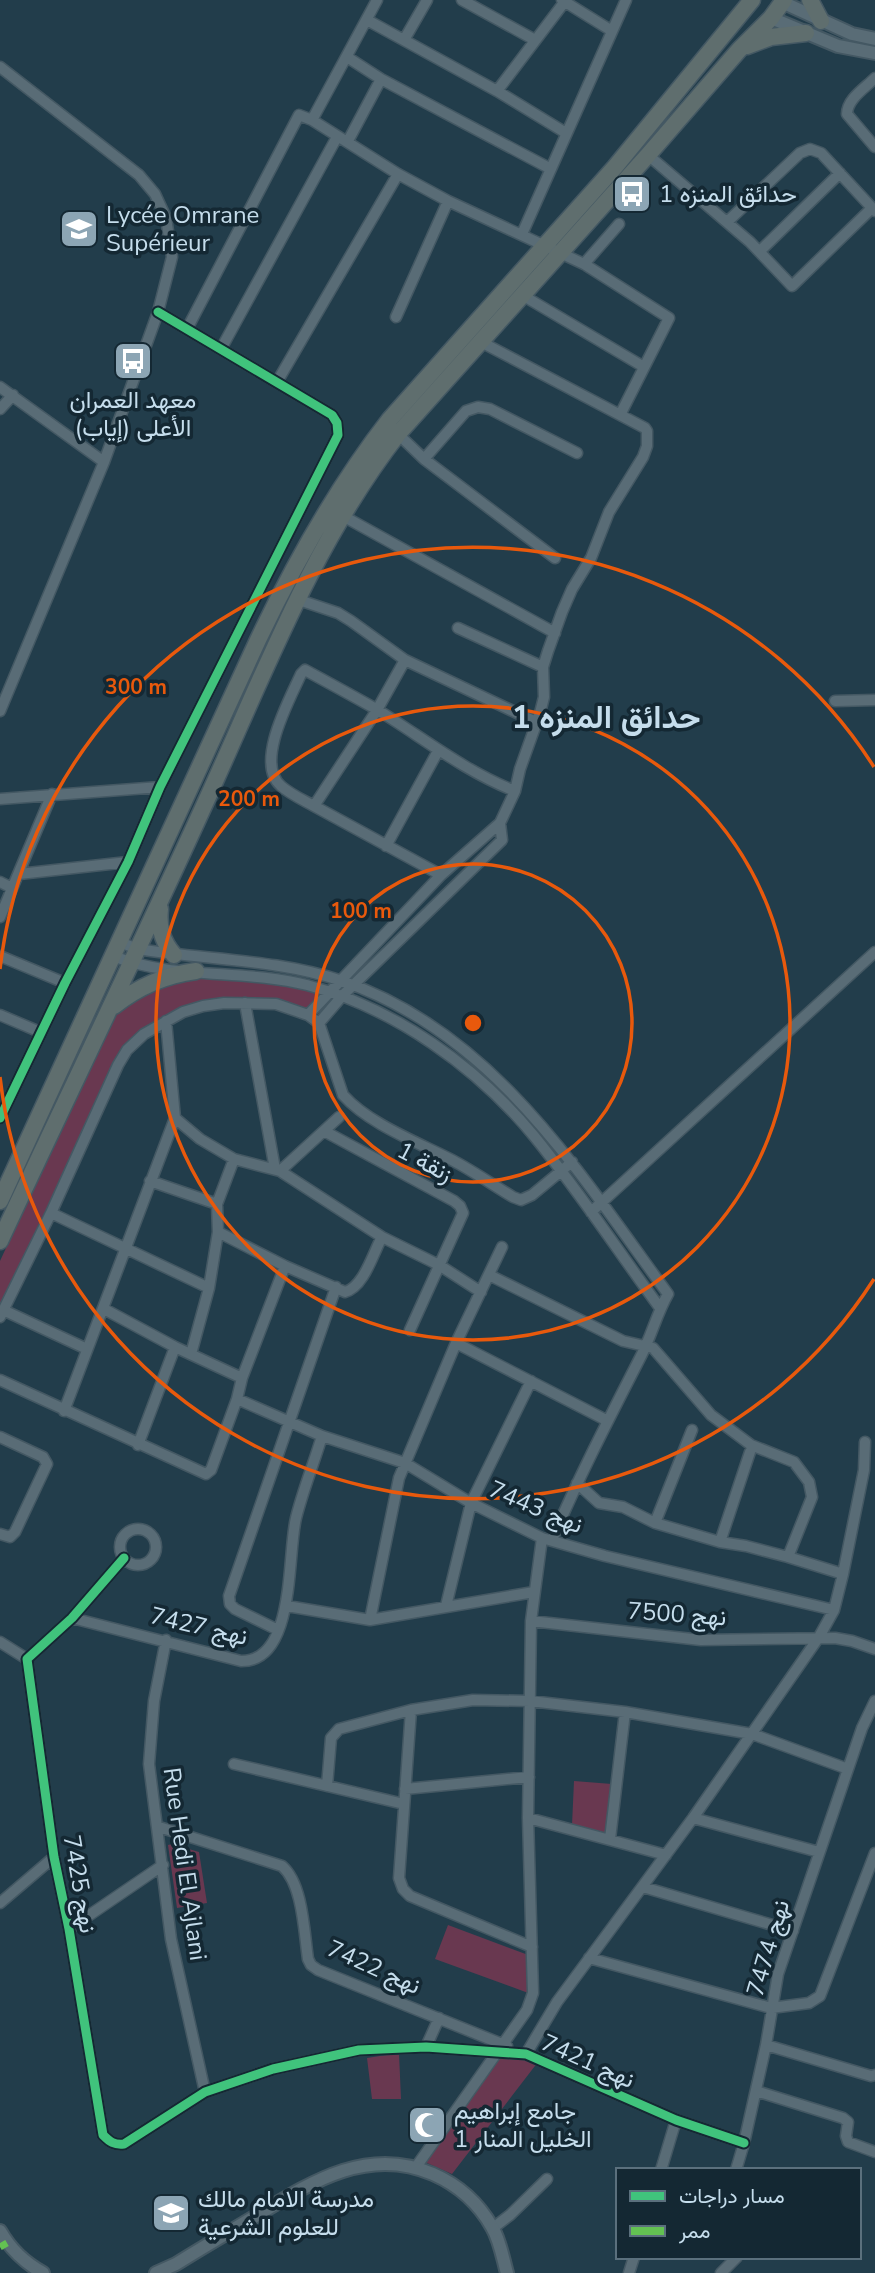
<svg xmlns="http://www.w3.org/2000/svg" width="875" height="2273" font-family="'Nunito Sans',Vazirmatn,sans-serif">
<rect width="100%" height="100%" fill="#223d4b"/>
<path fill="#693850" d="M197,975l59,1 69,15 -16,18 -32,-9 -33,-2 -21,1 -43,9 -17,9 -41,34 -122,255v-45l116,-251 21,-16z
M574,1781l38,3 -5,49 -35,-8z
M172,1844l27,8 8,51 -30,5 -9,-63z
M448,1925l83,31v38l-96,-35z
M399,2053l2,46h-29l-5,-41z
M496,2055l24,1 18,6 -86,112 -32,-14z"/>
<g fill="none" stroke-linecap="round" stroke-linejoin="round">
<defs>
<path id="minor" d="M462,0l73,40
M562,0l50,31
M367,20l130,71 69,42
M404,40l23,-40
M347,57l34,22 170,90
M0,67l139,108 16,19 11,24 6,39 -14,55 -54,150 -104,249
M875,78c-10,10 -28,21 -28,36l28,33
M497,91l69,-91
M312,120l65,-120
M348,141l33,-62
M648,155l102,87 42,44 80,-78
M727,222l73,-69 10,-4 11,4 54,58
M522,234l104,-234
M760,251l80,-78
M584,264l35,-40
M522,295l122,72
M396,317l52,-116
M187,329l112,-214 13,5 86,54 50,27 136,63 85,54 -49,97
M221,349l116,-212
M277,382l121,-208
M0,387l104,75
M0,409l13,-14
M398,434l26,25 131,99
M424,459l42,-48 12,-4 12,2 87,44
M343,516l212,117
M296,599l42,14 13,8 54,39 131,62
M458,628l85,39
M405,660l-28,50 -63,96 127,69
M835,701l40,-1
M0,799l160,-12
M314,806c-11,-6 -24,-12 -33,-20 -27,-23 9,-87 20,-112l4,-4c24,13 48,26 71,39 46,28 88,62 139,82
M386,846l52,-95
M19,874l109,-12
M0,882l12,6
M0,917l52,-123
M119,942l19,7c68,11 139,10 204,32 151,51 237,192 326,313 -11,19 -16,40 -26,60 -31,61 -63,122 -90,186
M0,956l65,27
M113,956c60,24 131,13 194,29 88,23 170,82 227,151 45,55 84,115 126,172
M245,1003l30,166
M0,1015l40,17
M308,1015l133,-140 59,-52
M319,1023l24,-28 159,-155 -2,-17 15,-32 5,-22 20,-56 4,-16 -1,-30 5,-16 14,-39 10,-23 19,-31 18,-46 34,-55 4,-11v-15l-2,-3 -164,-86
M0,1118l65,-135 63,-121 32,-75 178,-352 -1,-12 -5,-8 -174,-103
M175,1118l25,21 34,20 46,12 102,66 57,28 42,27
M324,1131l130,70 6,5 3,7 -53,117
M280,1171l59,-54
M150,1181l67,23
M591,1212l284,-260
M51,1213l158,75
M218,1232l67,34 60,26c19,-5 28,-39 37,-55
M489,1275l134,66 30,7 58,67 40,30 43,17 15,20 3,15 -24,60
M104,1309l71,38 67,31
M3,1310l84,39
M0,1317l51,-104 67,-148 9,-15 17,-16 39,-22 20,-6 21,-3 52,1 32,11 11,8 24,72c26,29 74,47 109,65 21,11 41,25 61,37l8,3 11,-5 40,-33
M456,1343l152,78
M191,1354l18,-66 9,-56 -1,-28 17,-45
M0,1380l206,94 5,-4 26,-71 5,-21 43,-112
M237,1399l85,37 83,27 66,40 71,35 63,18 229,54
M64,1411l111,-293 -9,-97
M0,1437l43,20 4,7 -32,68 -5,5 -10,-3
M138,1445l37,-98
M577,1483l22,20 24,4 32,16 65,19 26,4 42,11 55,17
M655,1523l37,-93
M120 1547a18 18 0 1 1 36 0a18 18 0 1 1-36 0Z
M720,1542l30,-90
M124,1558l-52,60 -45,41 27,198 15,72 34,206c7,7 11,10 21,9l81,-52 68,-23 86,-19 67,-3 100,7 150,66 68,23
M287,1606l83,14 164,-28
M446,1606l25,-103 60,-122
M72,1618l169,43c55,1 46,-107 55,-143 7,-28 18,-55 26,-82
M370,1620l29,-142 57,-135 46,-96
M531,1621l170,19 134,-2 17,3 23,8
M278,1630l-43,-21 -5,-5 -1,-8 107,-309
M166,1640l-12,61 -5,63 22,175 34,153
M0,1642l27,17
M411,1710l-12,168 4,11 7,7 122,51
M234,1764l170,40
M327,1786l4,-48 8,-9 72,-19 62,-10 57,1 95,11 127,22 96,35
M405,1789l124,-12
M528,1818l138,37
M693,1818l126,34
M159,1827l123,39c21,18 22,66 26,93l3,6 7,5 189,76
M610,1839l15,-127
M643,1887l150,44
M0,1903l54,-46
M69,1929l94,-64
M589,1958l182,50 38,-5 11,-7 55,-143
M766,2045l105,31 4,-1
M426,2047l13,-29
M526,2054l31,-52 136,-184 126,-181 15,-27 9,-36 21,-104 1,-28
M756,2091l87,27 5,4 -2,14 2,6 27,10
M416,2167l111,-157 6,-17 -5,-175 3,-197 11,-83
M661,2170l15,-50
M736,2170l8,-27 22,-98 12,-71 84,-246 13,-27
M493,2228l17,-13 37,-36
M629,2273l5,-16
M721,2273l16,-16"/>
<path id="tertiary" d="M782,2l70,32 23,5
M771,18l67,28 37,7
M0,2231c11,19 24,31 43,42
M156,2273l20,-9c27,-17 55,-33 83,-50 54,-33 110,-68 174,-40 25,11 46,30 59,53 8,13 11,32 15,46"/>
<path id="trunk" d="M810,0l11,21
M747,46l24,-9 35,-4
M160,909c-2,18 2,32 14,46
M114,1006c25,-20 51,-31 82,-35
M0,1201l258,-561c37,-78 79,-153 132,-221l225,-252 137,-167
M0,1241c69,-148 140,-294 207,-442 57,-125 106,-256 191,-365l250,-279 91,-105 32,-32 13,-18"/>
</defs>
<use href="#minor" stroke="#445863" stroke-width="13"/>
<use href="#tertiary" stroke="#445863" stroke-width="16"/>
<use href="#trunk" stroke="#445863" stroke-width="19"/>
<use href="#minor" stroke="#596c76" stroke-width="10"/>
<use href="#tertiary" stroke="#596c76" stroke-width="12"/>
<use href="#trunk" stroke="#5f6e6e" stroke-width="16"/>
<path stroke="#63c152" stroke-width="7" stroke-dasharray="14 7" stroke-linecap="butt" d="M0,2247l7,-4"/>
<defs>
<path id="cycleway" d="M0,1118l65,-135 63,-121 32,-75 178,-352 -1,-12 -5,-8 -174,-103
M124,1558l-52,60 -45,41 27,198 15,72 34,206c7,7 11,10 21,9l81,-52 68,-23 86,-19 67,-3 100,7 150,66 68,23"/>
</defs>
<use href="#cycleway" stroke="#142833" stroke-width="13"/>
<use href="#cycleway" stroke="#40c37c" stroke-width="9"/>
</g>
<g fill="none" stroke="#e8590c" stroke-width="3.5">
<circle cx="473" cy="1023" r="159"/>
<circle cx="473" cy="1023" r="317"/>
<path d="M874 1279A476 476 0 0 1 0 1077M0 969A476 476 0 0 1 874 767"/>
</g>
<defs>
<symbol id="bus-square" viewBox="-11 -11 22 22"><rect x="-9" y="-9" width="18" height="18" rx="4" fill="#8ca5b4" stroke="#142833"/><path d="M-5-6H5V4H4V6H2V4H-2V6H-4V4H-5ZM-3.5-4V0h7V-4ZM-3.5 1.2v1.5H-2V1.2ZM2 1.2v1.5H3.5V1.2Z" fill="#fff"/></symbol>
<symbol id="school-square" viewBox="-11 -11 22 22"><rect x="-9" y="-9" width="18" height="18" rx="4" fill="#8ca5b4" stroke="#142833"/><path d="M0-5L7-2L0 1L-7-2ZM-4 1L0 2.5L4 1V4Q0 6-4 4Z" fill="#fff"/></symbol>
<symbol id="mosque-square" viewBox="-11 -11 22 22"><rect x="-9" y="-9" width="18" height="18" rx="4" fill="#8ca5b4" stroke="#142833"/><path d="M3.5-4.9A6 6 0 1 0 3.5 4.9A5 5 0 1 1 3.5-4.9Z" fill="#fff"/></symbol>
<symbol id="university-square" viewBox="-11 -11 22 22"><rect x="-9" y="-9" width="18" height="18" rx="4" fill="#8ca5b4" stroke="#142833"/><path d="M0-5L7-2L0 1L-7-2ZM-4 1L0 2.5L4 1V4Q0 6-4 4Z" fill="#fff"/></symbol>
</defs>
<g fill-rule="evenodd">
<use href="#bus-square" x="610" y="172" width="44" height="44"/>
<use href="#school-square" x="57" y="207" width="44" height="44"/>
<use href="#bus-square" x="111" y="339" width="44" height="44"/>
<use href="#mosque-square" x="405" y="2103" width="44" height="44"/>
<use href="#university-square" x="149" y="2191" width="44" height="44"/>
</g>
<g text-anchor="middle" dominant-baseline="central" stroke-width="7" stroke-linejoin="round" paint-order="stroke">
<g font-size="24" fill="#c5ddec" stroke="#142833" text-anchor="start">
<text x="659" y="194">حدائق المنزه 1</text>
<text x="106" y="215">Lycée Omrane<tspan x="106" dy="28">Supérieur</tspan></text>
<text x="133" y="400" text-anchor="middle">معهد العمران<tspan x="133" dy="28">الأعلى (إياب)</tspan></text>
<text x="454" y="2111">جامع إبراهيم<tspan x="454" dy="28">الخليل المنار 1</tspan></text>
<text x="198" y="2199">مدرسة الامام مالك<tspan x="198" dy="28">للعلوم الشرعية</tspan></text>
</g>
<g font-size="24" fill="#c5ddec" stroke="#142833">
<text transform="translate(425 1162) rotate(28)">زنقة 1</text>
<text transform="translate(536 1507) rotate(23)">نهج 7443</text>
<text transform="translate(677 1614) rotate(4)">نهج 7500</text>
<text transform="translate(199 1626) rotate(13)">نهج 7427</text>
<text transform="translate(185 1864) rotate(82)">Rue Hedi El Ajlani</text>
<text transform="translate(80 1884) rotate(80)">نهج 7425</text>
<text transform="translate(768 1948) rotate(-74)">نهج 7474</text>
<text transform="translate(374 1967) rotate(24)">نهج 7422</text>
<text transform="translate(588 2061) rotate(24)">نهج 7421</text>
</g>
<g font-size="32" font-weight="bold" fill="#c5ddec" stroke="#142833">
<text x="606" y="717">حدائق المنزه 1</text>
</g>
</g>
<circle cx="473" cy="1023" r="10" fill="#e8590c" stroke="#142833" stroke-width="3.5"/>
<g font-size="21" text-anchor="middle" font-weight="bold" fill="#e8590c" stroke="#142833" stroke-width="7" stroke-linejoin="round" paint-order="stroke">
<text x="136" y="694">300 m</text>
<text x="249" y="806">200 m</text>
<text x="361" y="918">100 m</text>
</g>
<rect x="616" y="2168" width="245" height="91" fill="#142833" stroke="#5b707d" stroke-width="2"/>
<rect x="630" y="2191" width="35" height="10" fill="#40c37c" stroke="#5b707d" stroke-width="2"/>
<text x="679" y="2203" font-size="21" fill="#c5ddec">مسار دراجات</text>
<rect x="630" y="2226" width="35" height="10" fill="#63c152" stroke="#5b707d" stroke-width="2"/>
<text x="679" y="2238" font-size="21" fill="#c5ddec">ممر</text>
</svg>
